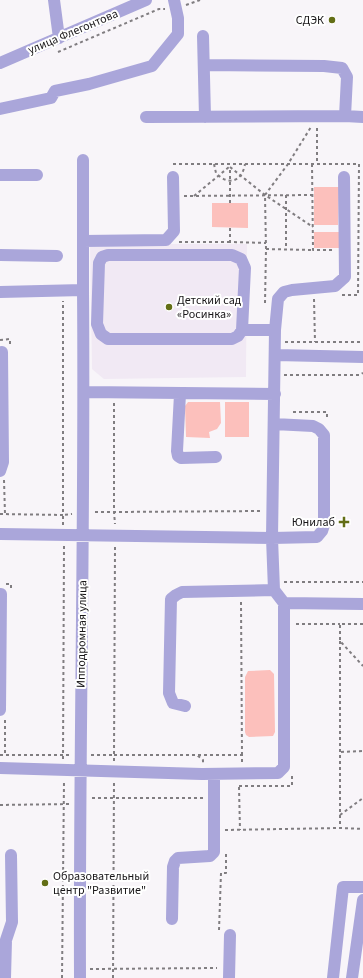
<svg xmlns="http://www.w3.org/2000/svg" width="363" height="978" font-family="'Source Sans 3',sans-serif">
<rect width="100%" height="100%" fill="#f8f5f9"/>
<path fill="#f1e9f4" d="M90,244h157l-1,133 -142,2 -12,-10z"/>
<path fill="#fcc0bc" d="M314,187h25l-1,38h-24z
M212,203h36v25l-36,-1z
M314,232h25v16h-25z
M188,402h32l1,21 -4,6 -8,3 1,6 -24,-1 -1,-31z
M225,402h24v35h-24z
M270,670l4,4 1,58 -2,4 -24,1 -3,-2 -1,-3v-55l3,-6z"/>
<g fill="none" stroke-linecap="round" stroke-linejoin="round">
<path stroke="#807d80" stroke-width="2" stroke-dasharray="3 3" stroke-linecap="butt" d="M186,5l14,-5
M58,52l101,-43h6
M317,128v36
M173,164h186l-1,131h-16
M214,164l2,9c12,13 26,9 29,-9
M312,164l1,86h21
M286,195v55
M184,196l128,-1
M194,196l35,-29
M230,203v-36l35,28 48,32
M230,228v14l36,1
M179,242h51
M266,249l47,1
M314,299l1,43
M265,303l1,-54 -1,-54 23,-31 23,-37
M0,340l10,-1v5
M285,342h78
M284,375h75l4,-2
M114,403v109l147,-1
M293,412h34v8
M4,480l1,34
M95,512h19l1,12
M0,514l63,1v-214
M63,525v-10l9,-1
M284,582h79
M6,584h5v4
M241,602l1,153
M296,624h44
M363,624h-23v17l23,25
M340,641v187l23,1
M5,720v35
M341,752l22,-1
M0,755h70
M91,755h23l1,-208
M198,755h44v8
M63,759l1,-214
M114,761v-6h83l6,5v3
M239,786h53v-11
M239,787l1,43
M92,798h111
M0,805l69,-1
M340,815l23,-17
M225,830l115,-2
M219,930l2,-57h5v-19
M90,969l127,-1
M62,978l2,-197
M113,978l1,-197"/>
<path stroke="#aaa6da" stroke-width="12" d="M54,0l5,38
M203,36l2,81
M0,63l146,-63
M204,65l120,1 18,2 5,9 -2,39
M0,109l51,-11 4,-7 34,-7 63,-18 26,-32v-16l-4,-18
M146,117l199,-1 18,1
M0,175h37
M83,241l83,-1 8,-9 -1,-54
M0,255l57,1
M0,292l83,-2v-130
M242,330l3,-62 -4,-9 -9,-4h-124l-6,2 -3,6 -2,61 4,10 7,5h124l6,-3 4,-6h33
M276,355l87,2
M84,392l191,2
M180,394l-3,57 1,5 3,2 35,-1
M0,471l3,-9 -1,-110
M0,534l272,4 45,-1 5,-6 2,-6v-90l-5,-6 -6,-3 -39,-2
M284,603l79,1
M185,706l-12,-3 -4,-10 2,-94 5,-4 6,-3 92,-2
M0,710l1,-116
M0,768l202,6 76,-1 6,-6v-164l-10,-13 -2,-52 3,-208 3,-31 6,-7 8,-2 43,-4 10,-9 -1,-100
M172,919l1,-52 2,-6 3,-3 32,-2 4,-4v-78
M5,978l1,-38 6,-18 -1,-67
M80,978c-1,-229 5,-458 3,-688
M229,978l1,-43
M333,978l10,-91h20
M352,978l11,-78"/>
</g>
<g fill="#636e16" stroke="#fff" stroke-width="1.5">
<circle cx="332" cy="20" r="4"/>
<circle cx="169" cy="307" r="4"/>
<path d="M342 516h4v4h4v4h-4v4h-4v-4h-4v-4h4z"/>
<circle cx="45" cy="883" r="4"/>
</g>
<g text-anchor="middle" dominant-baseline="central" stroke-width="4" stroke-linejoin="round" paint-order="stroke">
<g font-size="12" fill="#181618" stroke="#fff" text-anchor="end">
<text x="324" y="20">СДЭК</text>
<text x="177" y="300" text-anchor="start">Детский сад<tspan x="177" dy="14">«Росинка»</tspan></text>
<text x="335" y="522">Юнилаб</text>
<text x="53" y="876" text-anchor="start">Образовательный<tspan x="53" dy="14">центр "Развитие"</tspan></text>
</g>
<g font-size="12" fill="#181618" stroke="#fff">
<text transform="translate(73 32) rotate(-23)">улица Флегонтова</text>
<text transform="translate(82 634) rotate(-89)">Ипподромная улица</text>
</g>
</g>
</svg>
